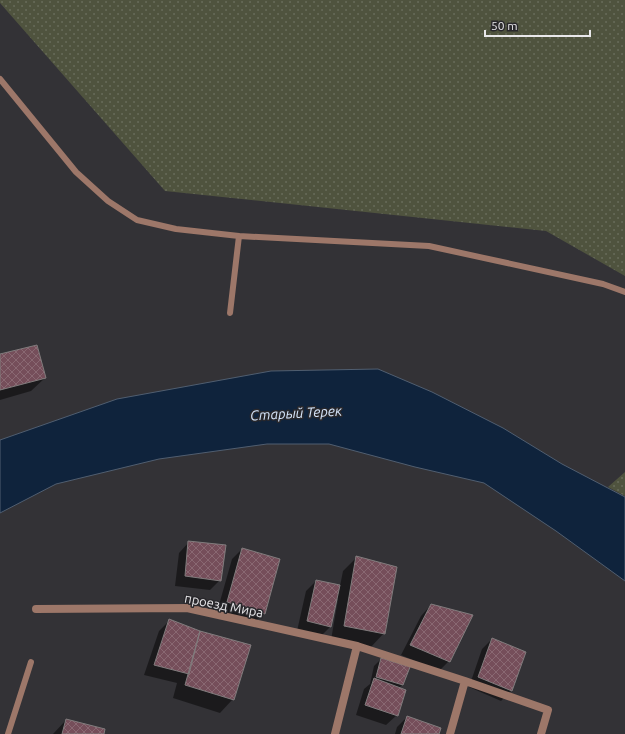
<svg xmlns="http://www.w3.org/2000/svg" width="625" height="734" font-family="Ubuntu,sans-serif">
<defs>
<pattern id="grass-dots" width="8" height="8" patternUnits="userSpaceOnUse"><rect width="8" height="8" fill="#4f533e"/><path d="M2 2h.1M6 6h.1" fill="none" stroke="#686c5a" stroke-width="1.8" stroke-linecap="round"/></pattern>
<pattern id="building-cross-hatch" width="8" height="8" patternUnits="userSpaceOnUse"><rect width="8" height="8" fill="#754e5a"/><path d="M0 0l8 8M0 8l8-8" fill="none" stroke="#896872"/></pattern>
</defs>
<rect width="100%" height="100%" fill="#333236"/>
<path fill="url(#grass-dots)" d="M0,0h625v276l-79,-45 -381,-40 -165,-188z
M625,472v24l-17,-9z"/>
<path fill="#0f233c" stroke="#505e70" d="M378,369l54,23 71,36 59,36 63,33v84l-69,-50 -72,-48 -69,-16 -86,-23h-62l-108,15 -103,25 -56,29v-73l117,-41 154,-28z"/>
<path fill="#0007" d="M0,356l45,22 -14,13 -31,9z
M189,542l31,38 -10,10 -35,-4 4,-33z
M242,549l22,64 -10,10 -37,-11 15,-53z
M356,558l28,75 -13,14 -40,-7 7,-41 -2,-1 -6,29 -10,10 -23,-6 9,-40 10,-10 24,5 3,-15z
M431,605l18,56 -10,10 -38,-16 20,-39z
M169,621l64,78 -13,14 -47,-15 4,-15 -33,-8 15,-44z
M492,639l19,52 -10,10 -32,-14 13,-38z
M381,659l21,26 -3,3 -2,27 -11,10 -30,-10 8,-26 6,-5 4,-18z
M407,717l31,17h-43l2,-7z
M66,720l37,14h-50z"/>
<path fill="url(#building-cross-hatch)" stroke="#817c7d" d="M37,345l9,33 -46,12v-36z
M188,541l38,4 -5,36 -36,-5z
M242,548l38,11 -15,55 -38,-12z
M356,556l41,11 -12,67 -41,-8z
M316,580l24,5 -9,42 -24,-6z
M431,604l42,11 -23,47 -40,-17z
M169,619l31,12 -11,43 -35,-9z
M200,631l51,14 -17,55 -49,-15z
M492,638l34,14 -14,39 -34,-14z
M381,658l29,9 -7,18 -27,-8z
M374,678l32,12 -8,26 -33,-11z
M407,716l34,12 -2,6h-38z
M66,719l39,10 -1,5h-42z"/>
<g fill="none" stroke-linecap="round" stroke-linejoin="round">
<path stroke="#9d7769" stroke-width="6" d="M0,79l76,93 32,29 29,19 39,9 63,7 190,10 174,38 22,8
M230,313l9,-77
M8,734l23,-72"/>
<path stroke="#9d7769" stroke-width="8" d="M36,609l151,-1 170,38 108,35 83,29 -7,24
M335,734l22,-88
M450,734l15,-53"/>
</g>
<g text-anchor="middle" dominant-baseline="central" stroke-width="3" stroke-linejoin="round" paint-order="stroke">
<g font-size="13" fill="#e9e8eb" stroke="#29282c">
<text transform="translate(224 605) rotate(11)">проезд Мира</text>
</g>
<g font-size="14" font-style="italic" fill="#d5e5fb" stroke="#29282c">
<text transform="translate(296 413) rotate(-3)">Старый Терек</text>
</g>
</g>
<path d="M485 30v6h105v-6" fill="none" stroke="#e9e8eb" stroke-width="2"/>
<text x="491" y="30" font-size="12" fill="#e9e8eb" stroke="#29282c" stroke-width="3" paint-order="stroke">50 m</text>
</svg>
